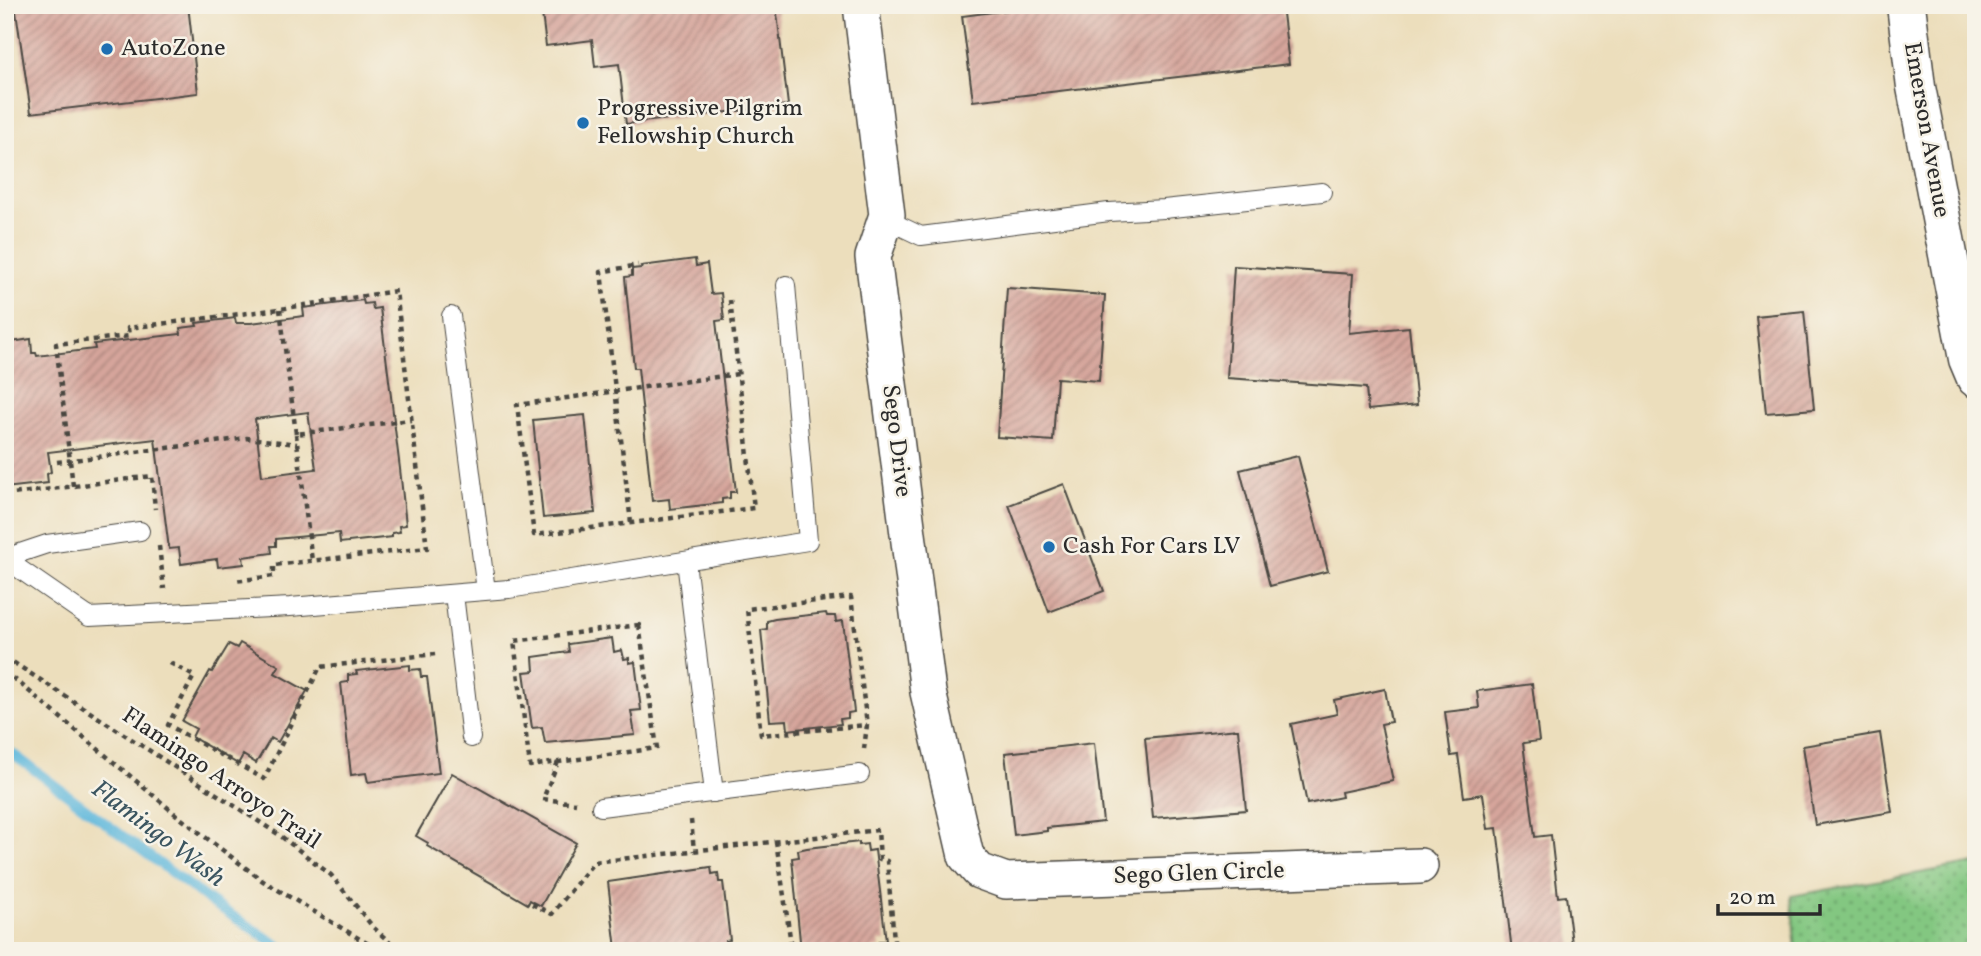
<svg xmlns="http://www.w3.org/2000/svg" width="1981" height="956" font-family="Vollkorn,serif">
<defs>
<pattern id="grass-dots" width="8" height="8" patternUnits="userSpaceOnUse" patternTransform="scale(1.75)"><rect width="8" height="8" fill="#83c781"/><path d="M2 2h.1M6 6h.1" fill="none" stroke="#6ba26a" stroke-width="1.8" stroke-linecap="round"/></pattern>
<pattern id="building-hatch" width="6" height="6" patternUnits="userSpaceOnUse" patternTransform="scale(1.75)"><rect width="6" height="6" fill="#d6a59b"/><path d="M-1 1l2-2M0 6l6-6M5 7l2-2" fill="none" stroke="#ae877f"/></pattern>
</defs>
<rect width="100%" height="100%" fill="#f7f3e8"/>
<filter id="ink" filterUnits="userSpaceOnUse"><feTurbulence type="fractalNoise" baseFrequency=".0143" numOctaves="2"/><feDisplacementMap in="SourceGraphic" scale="14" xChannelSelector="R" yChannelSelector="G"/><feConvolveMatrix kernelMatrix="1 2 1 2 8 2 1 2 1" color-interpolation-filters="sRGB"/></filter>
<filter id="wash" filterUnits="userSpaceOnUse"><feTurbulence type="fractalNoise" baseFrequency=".00686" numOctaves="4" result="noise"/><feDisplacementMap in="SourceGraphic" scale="28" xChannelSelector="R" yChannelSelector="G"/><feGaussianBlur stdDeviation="1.57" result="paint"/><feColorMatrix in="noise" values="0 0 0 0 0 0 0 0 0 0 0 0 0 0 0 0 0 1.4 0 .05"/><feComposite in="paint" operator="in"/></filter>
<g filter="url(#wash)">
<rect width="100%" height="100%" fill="#ecdebc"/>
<path fill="url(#grass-dots)" stroke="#577956" stroke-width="2" d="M1976,863v88h-180l-5,-55z"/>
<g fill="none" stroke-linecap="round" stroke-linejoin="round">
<path stroke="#5fb8dc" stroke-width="10" d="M5,748l206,154 76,49"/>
</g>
<g id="blocks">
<path fill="url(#building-hatch)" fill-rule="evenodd" d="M15,5h173l10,88 -167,20z
M541,5h235l12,100 -162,19 -7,-60 -24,3 -3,-27 -46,6z
M1047,5h235l7,59 -316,37 -11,-85z
M695,259l1,7 11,-2 4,30 10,-1 3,27 -8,1 20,171h-6v6l-8,1v4l-52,6 -1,-10 -17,2 -14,-133h-4l-9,-91 7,-1v-7l10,-1 -1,-2z
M1234,266l119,8 -4,59 60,-6 8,78 -49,5 -2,-22 -139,-10z
M1007,288l98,7 -6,86 -42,-3 -4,63 -56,-4z
M363,300l1,4 8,-1 1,6 7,-1 20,161 6,56 -7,1 1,6 -8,1v4l-52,6 -1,-10 -63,6v7h-5l1,7 -29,4 1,7 -26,3 -1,-8 -36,5 -2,-16 -10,1 -14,-110 -107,13 3,20 -4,2 1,9 -43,5v-145l26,-4 1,14h4l1,3 58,-7 -1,-5 87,-10 -1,-6 17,-2 -1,-3 39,-5 1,5h15l53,-7 -1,-8zM308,412l8,57 -54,7 -7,-57z
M1804,311l10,98 -48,4 -10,-97z
M585,415l10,98 -52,5 -10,-98z
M1298,456l30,115 -58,15 -30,-116z
M1064,484l40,107 -55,21 -40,-107z
M826,613l1,3h8l1,6 7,-1 11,91 -6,1v5l-8,1 1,5 -53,6 -1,-10 -17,1 -9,-91 6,-1v-8l8,-2z
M612,638l2,14 8,-2 2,9 5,-1v5l6,-1 6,48 -10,1 4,24 -90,8 -3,-16 -10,1 -8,-56 10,-1 -1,-14 36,-5 -1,-8z
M240,643l39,23 -4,7 32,18 -29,51 -7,-4 -15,25 -13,-8 -5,9 -46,-27 4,-8 -14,-8 28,-50 2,1 17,-28 8,4z
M410,665v5l10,-1 1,8h6l12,96 -71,9 -2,-9 -15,2 -10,-92 7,-1v-7l9,-1 -1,-3z
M1532,684l7,57 -16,2 12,94 16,-2 7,62 8,-1 7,55h-61l-15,-123 -9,1 -5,-35 -19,3 -6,-42 -7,1 -6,-44 34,-4 -2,-17z
M1385,689l6,33 -10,2 12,57 -52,11 1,5 -35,7 -16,-80 46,-10 -3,-14z
M1238,729l8,81 -93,8 -8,-80z
M1880,733l12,79 -77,13 -12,-79z
M1094,743l9,79 -56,6v3l-33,4 -9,-82z
M452,773l124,70 -35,63 -11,-6 -2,4 -101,-58 1,-3 -12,-7z
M859,842v3l8,-1 1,7 7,-1 11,91h-7l1,6 -7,1 1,3h-73l-9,-93 7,-1 -1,-7 9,-2z
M711,867l1,7 6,-1 1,9h4l7,58 -4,1 1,10h-98l-1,-3 -12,1 -8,-67z"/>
</g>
</g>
<g filter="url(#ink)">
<use href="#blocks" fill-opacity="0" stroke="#484641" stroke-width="2"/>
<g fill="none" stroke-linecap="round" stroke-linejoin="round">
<defs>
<path id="lane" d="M887,215l13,11 21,10 188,-24 55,-3 158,-17
M451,316l35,275
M5,558l42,-14 93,-13
M5,559l84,58 201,-10 219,-18 299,-48 -22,-256
M686,561l28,232
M454,594l17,144
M601,807l259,-33"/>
<path id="street" d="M861,5l26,210 -14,42 55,435 38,164 13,15 27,10 414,-15"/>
<path id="secondary" d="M1906,5l10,82 52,272 8,19"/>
</defs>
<use href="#lane" stroke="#484641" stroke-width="20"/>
<use href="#street" stroke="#484641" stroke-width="38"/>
<use href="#secondary" stroke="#484641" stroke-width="41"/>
<path stroke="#484641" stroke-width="4.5" stroke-dasharray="5 5" stroke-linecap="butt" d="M730,300l24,208 -220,27 -17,-130 221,-31
M280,309l16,125 115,-14
M296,434l16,127
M57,462l190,-24 50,6
M73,486l-17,-142 73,-8 -1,-8 152,-19 116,-18 31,257 -153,17v11l-39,5
M5,495l147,-19 3,33
M631,523l-30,-251 37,-7
M159,546l5,43
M639,625l18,123 -127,18 -16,-125z
M5,657l273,177 53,41 42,52 26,24
M170,663l24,13 -26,49 96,54 56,-112 115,-13
M5,671l174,146 84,64 117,70
M864,749l3,-24 -16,-128 -104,12 14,126 106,-10
M558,762l-15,37 33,4
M691,820l3,31
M776,841l16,110
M532,904l20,10 42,-52 284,-32 2,29 7,2 8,90"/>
<use href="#lane" stroke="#fff" stroke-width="18"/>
<use href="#street" stroke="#fff" stroke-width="35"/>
<use href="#secondary" stroke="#fff" stroke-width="38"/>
</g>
</g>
<g fill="#1f6fb2" stroke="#f7f3e8" stroke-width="2.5">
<circle cx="107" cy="49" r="7"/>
<circle cx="583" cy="123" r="7"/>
<circle cx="1049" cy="547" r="7"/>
</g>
<g text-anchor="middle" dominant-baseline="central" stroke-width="5" stroke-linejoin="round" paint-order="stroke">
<g font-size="24" fill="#2b2b2b" stroke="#f7f3e8" text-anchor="start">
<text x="121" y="49">AutoZone</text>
<text x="597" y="109">Progressive Pilgrim<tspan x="597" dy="28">Fellowship Church</tspan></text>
<text x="1063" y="547">Cash For Cars LV</text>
</g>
<g font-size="24" fill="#2b2b2b" stroke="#f7f3e8">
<text transform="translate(1926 130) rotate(80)">Emerson Avenue</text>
<text transform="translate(896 441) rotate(83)">Sego Drive</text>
<text transform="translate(221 779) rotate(34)">Flamingo Arroyo Trail</text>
<text transform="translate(1199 874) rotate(-2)">Sego Glen Circle</text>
</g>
<g font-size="26" font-style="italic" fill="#3b5560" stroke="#f7f3e8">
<text transform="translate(158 834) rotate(37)">Flamingo Wash</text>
</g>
</g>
<rect width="1981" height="956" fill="none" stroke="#f7f3e8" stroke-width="28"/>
<path d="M1718 904v10h102v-10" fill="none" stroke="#2b2b2b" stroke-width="3.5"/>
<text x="1729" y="904" font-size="21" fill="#2b2b2b" stroke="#f7f3e8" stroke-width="5" paint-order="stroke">20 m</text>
</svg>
